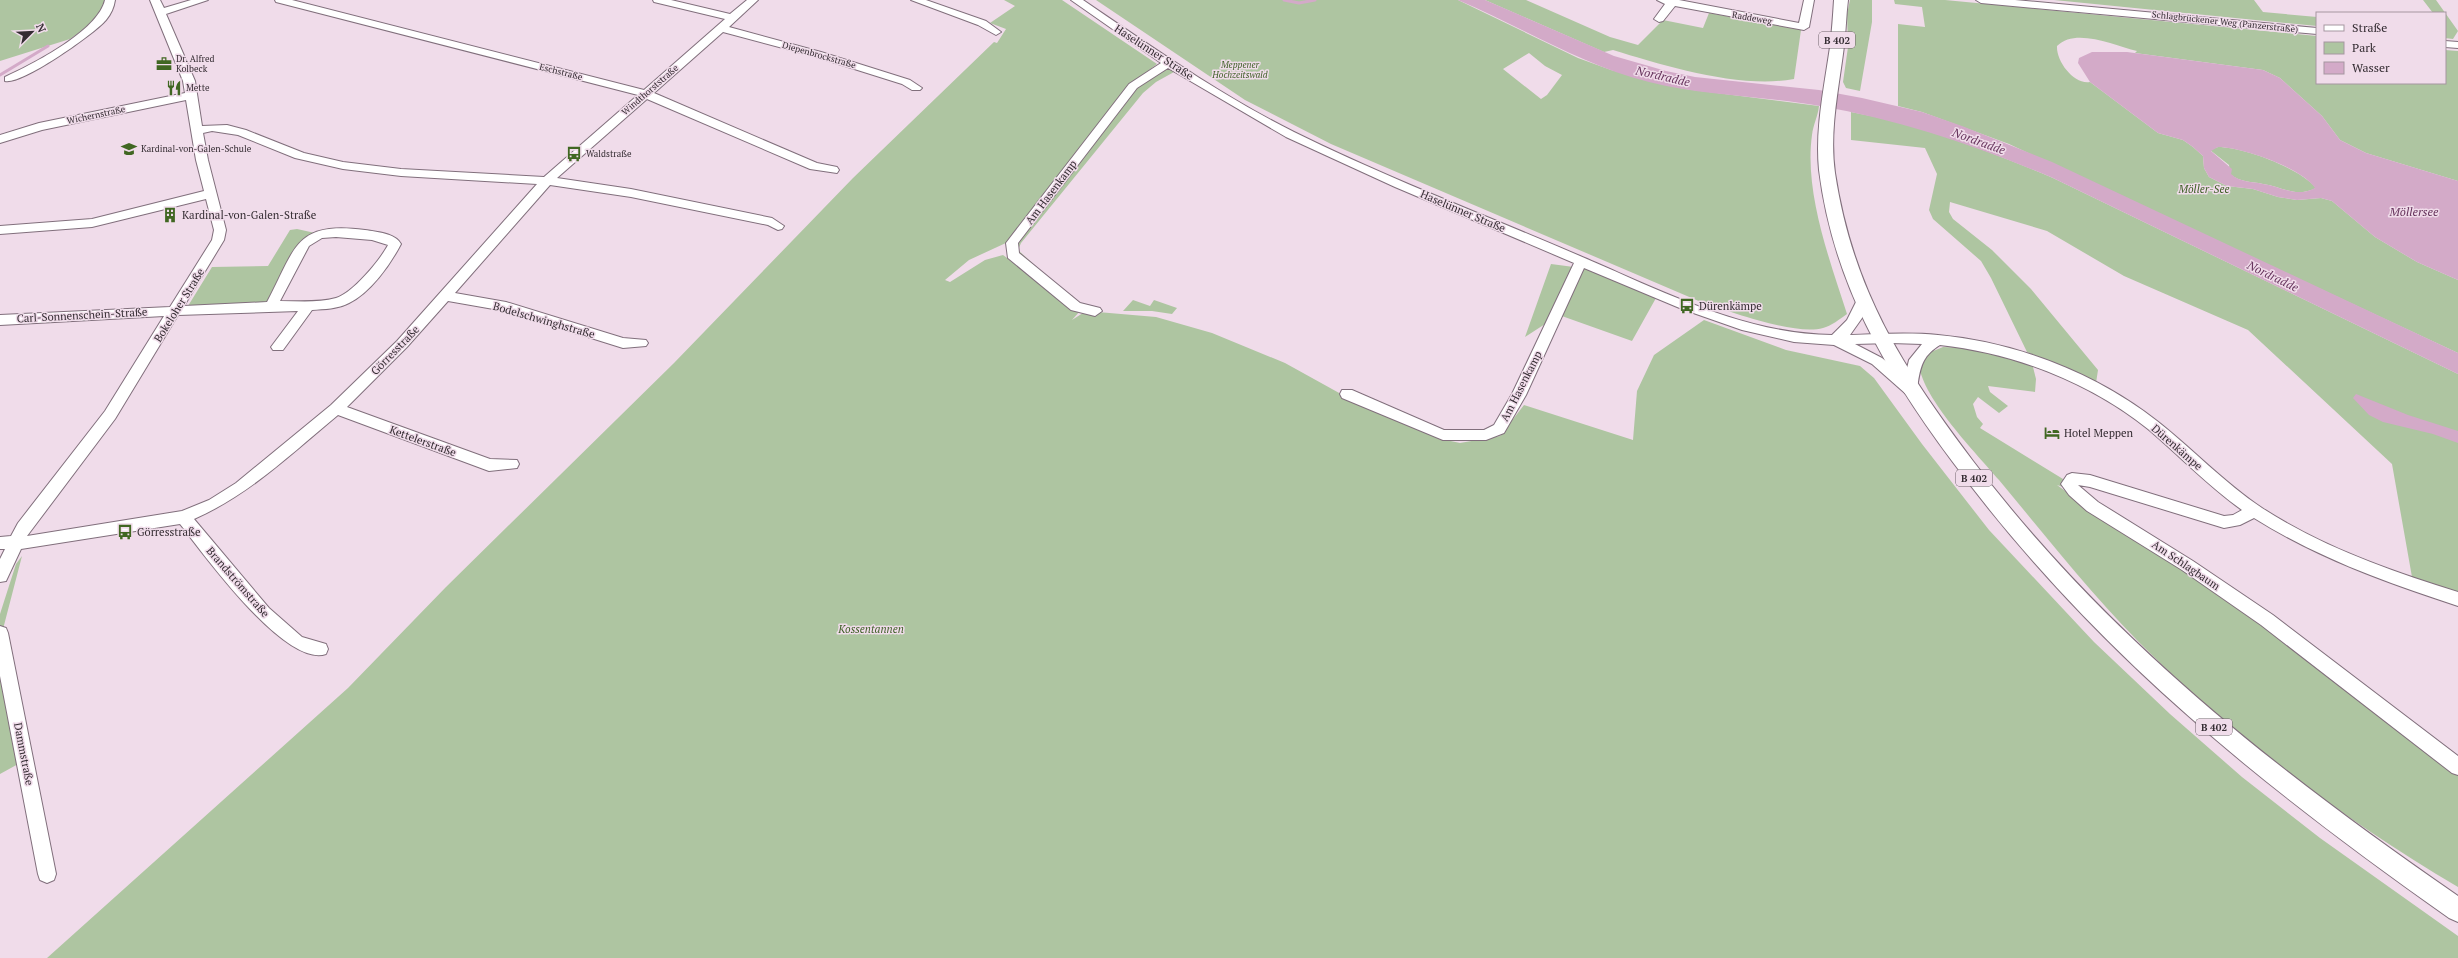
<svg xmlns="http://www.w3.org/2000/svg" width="2458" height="958" font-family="'PT Serif',serif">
<rect width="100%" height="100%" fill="#f0dcea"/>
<path fill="#aec5a1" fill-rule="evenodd" d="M0,0h107l-11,21 -26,18 -70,22z
M1004,0h58l95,64 -27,21 -122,157 -39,18 -24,20 5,2 35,-22 18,-5 77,56 -8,9 14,-9 70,6 56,16 73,30 56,31 105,46 14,3 40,-7 24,-31 109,35 4,-49 17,-36 50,-35 82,30 74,16 14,12 48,66 67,86 105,112 76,72 72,63 78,61 138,98v22h-2411l301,-270 98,-101 228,-224 179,-185 141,-136 3,1 9,-14 -16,-6 25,-17z
M1096,0h362l120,58 33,12 74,19 134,17c-1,10 -6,19 -7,29 -8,57 18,126 35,179 -7,5 -16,12 -24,14 -28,8 -94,-17 -122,-26l-370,-158 -86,-44zM1529,53l16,13 17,9 -15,20 -6,4 -38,-30z
M1485,0h41l84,37 28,8 25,-25 40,8 6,-15 92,17 -7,49c-54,10 -129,-13 -181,-29l-9,2z
M1850,0h22v22l-12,69 -14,-3 -3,-6 5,-35 -1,-33z
M1894,0h51l372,36v47h128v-33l13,1v130l-92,-28 -26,-13 -18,-24 -42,-38 -17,-8 -128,-17 2,-2c-22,-5 -61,-24 -80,-5 -1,15 17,39 33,36l68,51 25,7 10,7 10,9 1,12 5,9 18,9 26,3 25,8 19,3 24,-2 11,3 43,36 42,25 41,18v73l-449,-209 -87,-32 -24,-6v-82l27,3 -3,-20 -27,-3z
M2054,0h200l9,12 54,5v9z
M2423,0h13l22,31 -5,8 -8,-1v-25h-12z
M1169,68l5,4 -18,10 -13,11 -122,150 -3,7 44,40 11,6 -4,4 -53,-49 1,-8 118,-156z
M1851,112c70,13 136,38 202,66l405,196v219l-46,-16 -20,-113 -144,-134 -124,-54 -77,-45 -97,-29 -1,10 4,7 39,31 39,39 67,81 -2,13 -69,-31 -36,-74 -10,-17 -48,-42 -4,-9 8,-36 -12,-26 -74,-8z
M2218,147c25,0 82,21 98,41 -21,10 -33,-1 -53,-4 -12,-3 -22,-1 -33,-10l-1,-9 -19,-15z
M297,229l18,4 -7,4 -41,66 -79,3 24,-39 56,-1 22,-36z
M1551,264l38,5 67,29 -24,43 -73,-26 -34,22z
M1133,300l17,6 4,-6 23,8 -5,6 -20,-3h-29z
M1943,347c30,1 64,5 90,20l3,12 -1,13 -47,-6 2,6 18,14 -9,7 -21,-16 -5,7 4,13 6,7 -3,4 83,51 2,3 -2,5 -6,-2 18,13 159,101 224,174v114c-109,-64 -212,-141 -303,-229 -57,-55 -106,-118 -156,-178 -23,-27 -76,-81 -80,-115l7,-11z
M22,556l-20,77 18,130 -20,11v-160l16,-50z"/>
<path fill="#d3aac8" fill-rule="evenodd" d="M1458,0h27l129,56 52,15 29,6 124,13 43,8 60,14 40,14 90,36 406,191v21l-405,-196c-76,-32 -152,-58 -233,-72 -57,-10 -115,-10 -171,-24 -68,-17 -127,-55 -191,-82z
M2092,52h35l136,18 17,8 42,38 18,24 26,13 92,28v99l-41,-18 -42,-25 -43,-36 -11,-3 -24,2 -19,-3 -25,-8 -26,-3 -18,-9 -5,-9 -1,-12 -10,-9 -10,-7 -25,-7 -68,-51 -12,-19 1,-5zM2218,147c24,0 84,21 97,41 -19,10 -32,-1 -52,-4 -12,-3 -22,-1 -32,-10l1,-5 -21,-18z
M2356,394l52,21 50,16v12l-25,-9 -50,-12 -14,-7 -16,-17z"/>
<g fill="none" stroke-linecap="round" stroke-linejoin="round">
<path stroke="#d3aac8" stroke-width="3" d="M1284,0l15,3 16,-3
M0,75l48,-29"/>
<defs>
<path id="minor" d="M105,0h10c-1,7 -4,14 -9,20 -12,14 -84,65 -101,61v-4c28,-13 93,-46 100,-77z
M150,0h10l4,8 27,-8h17l-42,14 29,67 7,45 25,-1 19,5 58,23 39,9 58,7 143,8 94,-82 -362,-93 -1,-2h17l352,90 81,-71 -71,-17 -1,-2h18l59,14 17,-14h11l-29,27 92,25 89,28 12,8 -2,2h-8l-10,-6 -89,-28 -90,-24 -69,61 163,70 20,4 2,3 -2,3 -27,-4 -163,-70 -90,79 74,11 141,29 12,8 -2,3 -4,1 -10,-5 -137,-28 -81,-12 -95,108 51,9 117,36 23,2 2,3 -2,3 -23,2 -118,-37 -57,-10 -41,46 -60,60 143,52 27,1 2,4 -2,4 -28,3 -151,-56c-46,38 -89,80 -144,104l75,89 33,29 24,7 2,5 -2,5c-41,14 -123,-101 -146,-130l-159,25 -15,32 -6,1v-23l5,-10h-5v-12l11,-1 7,-13 87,-112 59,-95 -164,9v-10l170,-8 42,-67 2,-10 -8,-31 -114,28 -92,7v-8l92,-7 112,-28 -8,-31 -10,-60 -144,30 -42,13v-8l39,-12 146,-30 -2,-12zM212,131l26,4 57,23 48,11 58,7 136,8 -140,157 -66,64 -95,78 -27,17 -27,11 -155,25 88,-117 63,-104 120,-4 -27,36 2,3h10l29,-40c12,-1 26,-1 37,-7 21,-10 41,-38 52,-59 -6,-11 -24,-12 -36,-14 -71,-9 -69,18 -98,72l-83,4 40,-66 2,-10 -18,-70 -5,-27zM336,237l36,3 16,5c-8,15 -35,48 -52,53 -18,5 -38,3 -56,3l29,-55 13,-8z
M911,0h15l60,21 15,11 -5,3 -18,-10z
M1071,0h12c69,47 137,95 211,132 93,46 191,83 286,124 80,34 163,78 252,79l15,-15 11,-22 5,-2 7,5 -8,17 -12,17c30,-1 59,-3 88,0 78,7 158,38 219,86 36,28 67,62 105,87 60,39 128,63 196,84v14c-71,-23 -140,-48 -204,-88l-14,7 -16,3 -134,-41 -12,-2 20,17 95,59 80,54 185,141v19l-6,-2 -191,-148 -79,-55 -95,-59 -18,-16 -8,-11 6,-9 5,-2 18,2 134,41 9,-1 9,-5c-34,-24 -62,-54 -94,-81 -59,-47 -134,-76 -208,-84 -16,10 -19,19 -22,37 -1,4 0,8 -2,12h-10l-34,-30 -38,-19 -40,-3 -52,-12 -60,-21 -98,-41 -58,127 -22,38 -18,7h-43l-101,-42 -2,-4 2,-4h10l92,40h40l10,-5 18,-31 62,-131 -179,-76 -109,-50 -118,-69 -31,20 -119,155 1,10 61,50 20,5 2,3 -7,5 -24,-6 -63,-52 -2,-15 123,-159 32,-21zM1891,343l31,1 -13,16 -4,17 -23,-19 -27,-14z
M1657,0h22l120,23 5,-23h10l-5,27 -5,3 -129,-24 -12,15 -4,1 -5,-3 11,-15z
M1976,0h39l302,28v6l-336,-31z
M2445,41l13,1v6l-13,-1z
M0,626l6,2 2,5 48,241 -2,6 -7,3 -7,-3 -2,-6 -38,-198z"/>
<path id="major" d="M1834,0h14c-2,15 -2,31 -4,46 -5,42 -15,84 -9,127 18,118 68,195 138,288 133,176 305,311 485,435v26l-9,-4c-190,-134 -357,-268 -497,-457 -66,-89 -119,-178 -133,-291 -4,-41 5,-82 11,-123 2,-16 3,-31 4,-47z"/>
</defs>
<use href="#minor" stroke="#816f7c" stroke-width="2"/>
<use href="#major" stroke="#816f7c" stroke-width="2"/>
<use href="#minor" fill="#fff" fill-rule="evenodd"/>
<use href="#major" fill="#fff" fill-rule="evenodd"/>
</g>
<defs>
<symbol id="office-bare" viewBox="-9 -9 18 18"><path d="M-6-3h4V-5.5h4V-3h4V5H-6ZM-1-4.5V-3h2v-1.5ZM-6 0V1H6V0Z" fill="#406722" stroke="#f0dcea" stroke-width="2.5" paint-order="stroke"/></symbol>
<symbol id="restaurant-bare" viewBox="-9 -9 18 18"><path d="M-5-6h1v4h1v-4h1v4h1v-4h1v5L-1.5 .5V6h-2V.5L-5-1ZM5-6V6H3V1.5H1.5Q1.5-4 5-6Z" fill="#406722" stroke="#f0dcea" stroke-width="2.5" paint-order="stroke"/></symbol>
<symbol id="school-bare" viewBox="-9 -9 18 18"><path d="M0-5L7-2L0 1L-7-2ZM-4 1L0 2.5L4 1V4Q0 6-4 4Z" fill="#406722" stroke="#f0dcea" stroke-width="2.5" paint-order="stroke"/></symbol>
<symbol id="bus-bare" viewBox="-9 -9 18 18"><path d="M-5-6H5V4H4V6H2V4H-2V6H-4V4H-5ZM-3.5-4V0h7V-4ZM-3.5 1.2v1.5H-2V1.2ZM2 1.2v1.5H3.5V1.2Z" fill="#406722" stroke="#f0dcea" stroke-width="2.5" paint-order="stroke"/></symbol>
<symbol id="building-bare" viewBox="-9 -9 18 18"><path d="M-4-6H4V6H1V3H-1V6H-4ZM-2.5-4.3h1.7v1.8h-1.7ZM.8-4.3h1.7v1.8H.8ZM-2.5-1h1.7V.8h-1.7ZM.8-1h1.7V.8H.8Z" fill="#406722" stroke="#f0dcea" stroke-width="2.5" paint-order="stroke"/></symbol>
<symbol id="hotel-bare" viewBox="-9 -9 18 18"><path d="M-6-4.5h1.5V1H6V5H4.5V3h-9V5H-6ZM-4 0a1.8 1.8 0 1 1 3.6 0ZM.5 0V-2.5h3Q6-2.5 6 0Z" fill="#406722" stroke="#f0dcea" stroke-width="2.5" paint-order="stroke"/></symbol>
</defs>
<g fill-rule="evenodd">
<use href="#office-bare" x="153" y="53" width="22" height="22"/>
<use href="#restaurant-bare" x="163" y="77" width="22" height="22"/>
<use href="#school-bare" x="118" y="138" width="22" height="22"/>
<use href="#bus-bare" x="563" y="143" width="22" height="22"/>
<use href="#building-bare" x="159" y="204" width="22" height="22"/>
<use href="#bus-bare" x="1676" y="295" width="22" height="22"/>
<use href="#hotel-bare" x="2041" y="422" width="22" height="22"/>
<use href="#bus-bare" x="114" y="521" width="22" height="22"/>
</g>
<g text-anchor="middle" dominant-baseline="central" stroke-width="3" stroke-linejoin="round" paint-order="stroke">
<g font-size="9" fill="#342c32" stroke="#f0dcea">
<text transform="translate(1752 18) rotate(10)">Raddeweg</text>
<text transform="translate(2225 22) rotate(6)">Schlagbrückener Weg (Panzerstraße)</text>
<text transform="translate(819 55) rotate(16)">Diepenbrockstraße</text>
<text transform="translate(561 72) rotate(14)">Eschstraße</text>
<text transform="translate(650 90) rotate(-41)">Windthorststraße</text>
<text transform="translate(96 115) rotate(-12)">Wichernstraße</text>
</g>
<g font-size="9" fill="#342c32" stroke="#f0dcea" text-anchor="start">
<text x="176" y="59">Dr. Alfred<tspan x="176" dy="10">Kolbeck</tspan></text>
<text x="186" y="88">Mette</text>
<text x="141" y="149">Kardinal-von-Galen-Schule</text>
<text x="586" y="154">Waldstraße</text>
</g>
<g font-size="9" font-style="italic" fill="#3e5f26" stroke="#f0dcea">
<text x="1240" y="65">Meppener<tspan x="1240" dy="10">Hochzeitswald</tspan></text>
</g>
<g fill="#f0dcea" stroke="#6c6169" stroke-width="1">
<rect x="1819" y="32" width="36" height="16" rx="3"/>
<rect x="1956" y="470" width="36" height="16" rx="3"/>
<rect x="2196" y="719" width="36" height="16" rx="3"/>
</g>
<g font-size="10" font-weight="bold" fill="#342c32">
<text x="1837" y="40">B 402</text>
<text x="1974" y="478">B 402</text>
<text x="2214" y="727">B 402</text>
</g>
<g font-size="11" fill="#342c32" stroke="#f0dcea">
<text transform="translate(1154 52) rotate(33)">Haselünner Straße</text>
<text transform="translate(1051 192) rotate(-53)">Am Hasenkamp</text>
<text transform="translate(1463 211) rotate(23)">Haselünner Straße</text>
<text transform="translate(179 305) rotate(-58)">Bokeloher Straße</text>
<text transform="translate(82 315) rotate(-3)">Carl-Sonnenschein-Straße</text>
<text transform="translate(544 320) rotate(16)">Bodelschwinghstraße</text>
<text transform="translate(395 350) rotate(-46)">Görresstraße</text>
<text transform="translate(1521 386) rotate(-63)">Am Hasenkamp</text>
<text transform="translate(423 441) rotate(20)">Kettelerstraße</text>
<text transform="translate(2177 447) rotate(41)">Dürenkämpe</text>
<text transform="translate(2186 565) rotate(34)">Am Schlagbaum</text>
<text transform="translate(238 582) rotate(49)">Brandströmstraße</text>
<text transform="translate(24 754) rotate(79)">Dammstraße</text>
</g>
<g font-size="11" font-style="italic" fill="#3e5f26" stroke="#f0dcea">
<text x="2204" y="189">Möller-See</text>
<text x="871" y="629">Kossentannen</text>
</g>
<g font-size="11" fill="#342c32" stroke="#f0dcea" text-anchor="start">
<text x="182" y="215">Kardinal-von-Galen-Straße</text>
<text x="1699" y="306">Dürenkämpe</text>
<text x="2064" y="433">Hotel Meppen</text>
<text x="137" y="532">Görresstraße</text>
</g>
<g font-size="12" font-style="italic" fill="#67345d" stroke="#f0dcea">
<text transform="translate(1663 76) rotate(13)">Nordradde</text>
<text transform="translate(1979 141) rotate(20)">Nordradde</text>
<text x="2414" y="211">Möllersee</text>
<text transform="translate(2273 276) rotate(26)">Nordradde</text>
</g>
</g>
<rect x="2316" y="12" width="130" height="72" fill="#f0dcea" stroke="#a596a0"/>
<rect x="2324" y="25" width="20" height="6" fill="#ffffff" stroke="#a596a0"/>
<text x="2352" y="32" font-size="12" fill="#342c32">Straße</text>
<rect x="2324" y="42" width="20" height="12" fill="#aec5a1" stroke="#a596a0"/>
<text x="2352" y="52" font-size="12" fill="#342c32">Park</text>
<rect x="2324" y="62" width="20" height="12" fill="#d3aac8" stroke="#a596a0"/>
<text x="2352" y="72" font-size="12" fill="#342c32">Wasser</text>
<g transform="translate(32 32) rotate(66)" stroke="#f0dcea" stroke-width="3" paint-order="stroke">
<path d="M0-3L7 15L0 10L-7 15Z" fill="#342c32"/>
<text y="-6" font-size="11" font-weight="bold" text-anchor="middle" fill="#342c32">N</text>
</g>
</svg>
